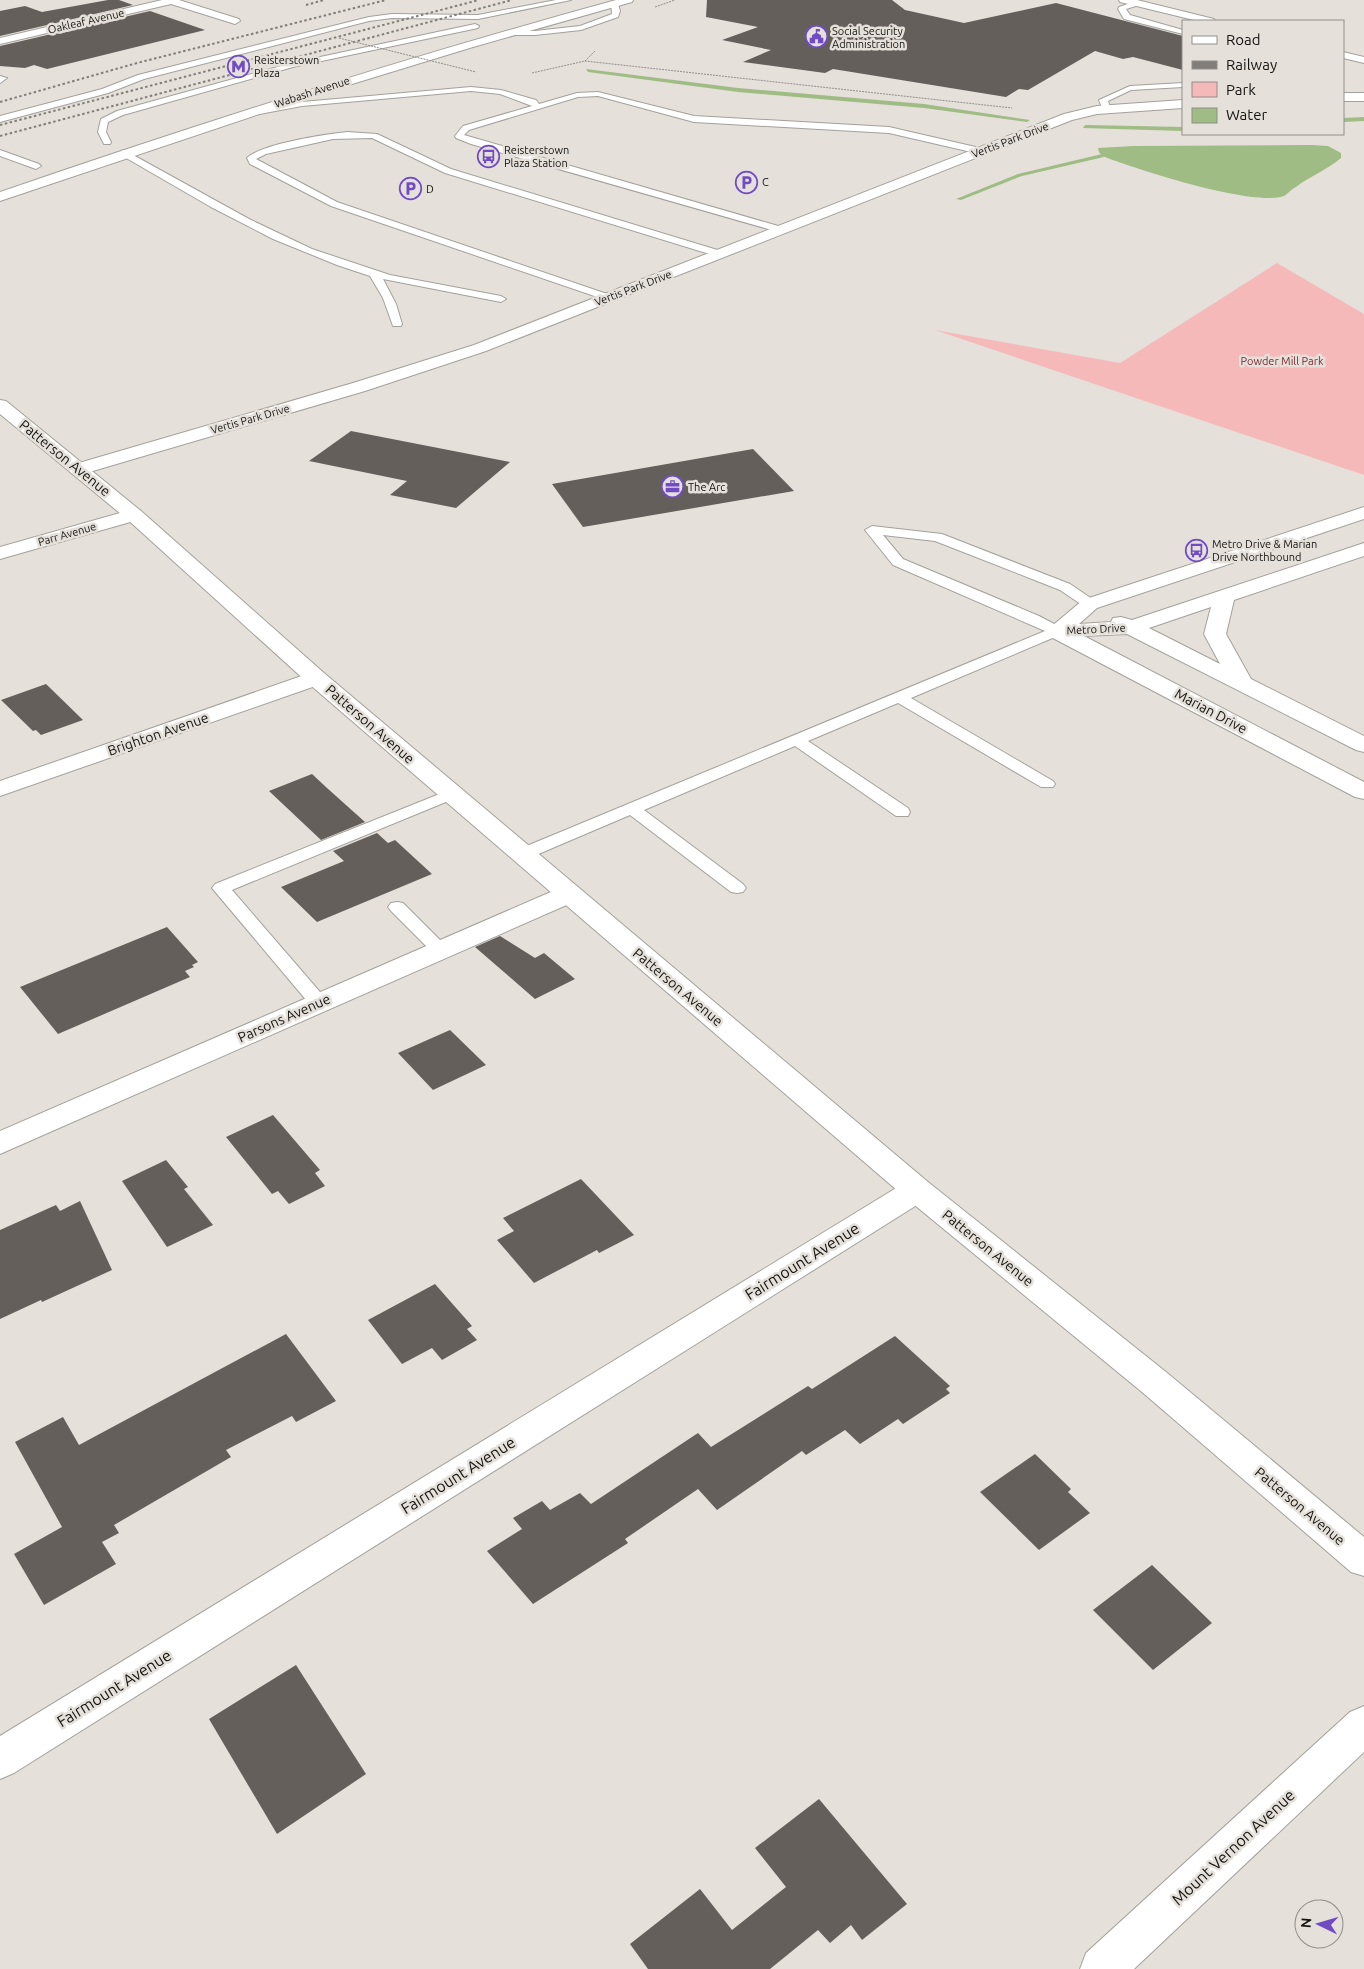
<svg xmlns="http://www.w3.org/2000/svg" width="1364" height="1969" font-family="Ubuntu,sans-serif">
<rect width="100%" height="100%" fill="#e5e0da"/>
<path fill="#f5b9ba" d="M1277,263l87,51v161l-429,-145 185,33z"/>
<path fill="#9ebc83" d="M1313,145l15,1 13,7v5c-14,12 -31,18 -45,29 -5,2 -8,7 -12,9 -32,11 -148,-27 -182,-40l-3,-4 -1,-4 36,-2z"/>
<g fill="none" stroke-linecap="round" stroke-linejoin="round">
<path fill="#9ebc83" fill-rule="evenodd" d="M586,69l152,19 186,16 106,16 -3,2 -103,-14 -186,-16 -150,-20z
M1364,117v4l-21,1v-4z
M1085,125l98,2v4l-100,-3z
M1102,154l2,3 -82,19 -61,24 -5,-1 62,-25z"/>
</g>
<path fill="#655f5c" d="M108,0h11l14,5 -133,31v-25l25,-5 17,6z
M707,0h185l13,10 59,13 92,-20 127,33v34l-50,-13 -10,2 -28,-8 -67,39 -9,-1 -13,8 -173,-28 -8,4 -82,-11 28,-12 -49,-10 36,-13 -52,-10z
M150,11l55,19 -158,39 -13,-4 -9,3 -25,-2v-20z
M351,431l159,31 -54,46 -66,-13 17,-14 -98,-20z
M753,449l41,42 -211,36 -31,-43z
M46,684l37,36 -42,15 -5,-5 -3,1 -32,-31z
M312,774l15,14 38,34 -44,18 -52,-49z
M377,833l11,10 7,-3 37,34 -115,48 -36,-35 63,-26 -11,-10z
M167,927l31,35 -6,3 2,2 -9,4 5,6 -132,57 -38,-47z
M500,936l35,22 9,-5 31,26 -40,20 -60,-52z
M450,1030l36,35 -53,25 -35,-37z
M273,1115l47,55 -5,3 10,13 -36,18 -11,-13 -6,3 -46,-57z
M166,1160l22,27 -4,2 29,36 -46,22 -45,-66z
M581,1179l53,56 -35,18 -2,-3 -63,33 -37,-43 17,-9 -11,-13z
M80,1201l32,69 -70,32 -1,-2 -41,19v-89l56,-25 4,6z
M435,1284l37,42 -5,3 10,11 -35,20 -10,-12 -30,16 -34,-44z
M286,1334l50,67 -40,21 -4,-6 -66,34 5,7 -117,68 5,8 -17,9 14,22 -72,41 -30,-51 48,-27 -47,-85 48,-25 16,28z
M895,1336l55,50 -4,3 4,4 -47,31 -5,-5 -38,25 -15,-14 -39,25 -4,-4 -85,59 -19,-21 -73,50 3,4 -95,61 -46,-53 35,-22 -9,-11 29,-17 8,9 30,-17 11,11 107,-71 13,14 97,-61 4,3z
M1035,1454l36,35 -3,3 22,21 -51,37 -59,-58z
M1152,1565l60,58 -59,47 -60,-60z
M296,1665l70,109 -89,60 -68,-115z
M819,1799l88,105 -45,36 -11,-15 -21,18 -12,-13 -48,39h-122l-18,-25 70,-55 32,41 54,-43 -31,-39z"/>
<g fill="none" stroke-linecap="round" stroke-linejoin="round">
<defs>
<path id="lane" d="M556,0h15l-93,19 -86,-1 -23,3 -225,58 -36,14 -108,29v-6l102,-27 36,-14 231,-58 23,-3 86,1z
M1136,1l4,2 -1,2 -13,4 4,6 53,15v4l-59,-15 -6,-10 1,-2z
M611,2l7,2 2,7 -2,6 -37,13 -46,5h-29l-4,-2 4,-2h29l45,-5 32,-12z
M475,24l4,2 -1,2 -185,39 -170,48 -15,7 -2,10 5,10 -1,2h-6l-6,-12 3,-13 16,-8 175,-48z
M0,76l7,2 -7,5z
M1183,83v4l-52,3 -23,11 3,9 -4,3 -4,-3 -4,-10 31,-14z
M471,87l30,3 35,10 3,4 38,-11 21,-1 96,24 195,11 91,21 4,3 -4,3 -91,-21 -195,-11 -96,-26 -20,1 -109,33 -5,5 321,93 2,2 -5,3 -311,-89 -15,-6 -1,-2 8,-10 69,-20 -32,-12 -29,-3 -169,15 -48,9 -4,-3 4,-3 48,-7z
M347,132l30,2 74,35 273,83 1,2 -1,2h-8l-271,-83 -73,-35 -39,1 -67,15 -10,5 81,43 276,94 1,2 -1,2 -4,1 -278,-95 -81,-42 -3,-6c14,-14 79,-24 100,-26z
M0,150l39,14 2,2 -5,3 -36,-13z
M124,150l125,69 63,30 78,26 111,21 5,3 -5,3 -118,-23 13,25 6,20 -1,2h-8l-10,-28 -13,-22 -33,-11 -64,-26 -62,-32 -90,-52v-4z
M872,526l70,8 128,50 25,17 2,3 -2,3h-10l-25,-17 -125,-49 -52,-6 20,24 136,57 23,12 2,3 -2,3 -151,64 142,83 2,3 -2,3h-12l-143,-84 -90,38 100,67 2,4 -2,4h-12l-101,-70 -151,64 99,74 3,4 -3,4 -6,1 -6,-1 -101,-77 -101,43 -6,1 -6,-1 -3,-4 3,-4 528,-219 -152,-66 -28,-35z
M452,789l6,2 2,3 -2,3 -226,93 94,109 2,4 -2,4 -7,2 -7,-2 -100,-119 3,-4z
M397,902l6,1 43,43 3,4 -3,4 -6,2 -6,-2 -43,-43 -3,-4 3,-4z"/>
<path id="street" d="M162,0h17l60,19 1,2 -5,3 -64,-20 -171,40v-6z
M1119,0h18l77,19 1,2h-17l-78,-19z
M1343,52l21,5v6l-21,-5z
M1343,93h21v8h-21z
M1183,100v8l-86,6 -25,6 -586,231 -121,40 -279,82 -7,2 -7,-2 -2,-4 2,-4 281,-82 121,-38 590,-231 33,-8z
M1364,507v12l-267,89 -18,16 32,-2 2,-4 8,-1 11,3 232,-77v13l-130,44 -8,34 25,45 113,57v16l-8,-2 -229,-116 -43,2 280,146v17l-9,-2 -306,-161 -3,-5 37,-31zM1211,607l-7,27 16,30 -71,-36z
M134,509l7,2 3,4 -3,4 -141,40v-12z
M316,671l8,2 3,5 -3,5 -324,113v-15z
M569,886l9,2 4,6 -4,6 -578,254v-23l560,-243z
M917,1179l11,3 5,8 -5,8 -914,575 -14,6v-43l906,-554z
M1364,1706v46l-230,217h-54l6,-16 264,-241z"/>
<path id="secondary" d="M0,400l6,1 135,110 183,162 604,509 238,190 198,165v39l-13,-4 -209,-180 -236,-194 -598,-515 -181,-164 -127,-105z"/>
<path id="primary" d="M616,0h17l-1,2 -159,45 -157,48 -316,106v-9c204,-70 408,-135 616,-192z"/>
</defs>
<use href="#lane" stroke="#a4a09b" stroke-width="2"/>
<use href="#street" stroke="#a4a09b" stroke-width="2"/>
<use href="#secondary" stroke="#a4a09b" stroke-width="2"/>
<use href="#primary" stroke="#a4a09b" stroke-width="2"/>
<path stroke="#928e8a" stroke-width="1" stroke-dasharray="2 1" stroke-linecap="butt" d="M655,7l20,-7
M585,61l10,-10
M532,73l53,-12 427,47"/>
<use href="#lane" fill="#fff" fill-rule="evenodd"/>
<use href="#street" fill="#fff" fill-rule="evenodd"/>
<use href="#secondary" fill="#fff" fill-rule="evenodd"/>
<use href="#primary" fill="#fff" fill-rule="evenodd"/>
<path stroke="#817e7a" stroke-width="2" stroke-dasharray="2.5 2.5" stroke-linecap="butt" d="M306,5l18,-5
M0,102l137,-39 249,-63
M0,125l479,-125
M0,136l512,-136"/>
<path stroke="#928e8a" stroke-width="1" stroke-dasharray="2 1" stroke-linecap="butt" d="M339,38l137,34"/>
</g>
<defs>
<symbol id="civic-ring" viewBox="-11 -11 22 22"><circle r="9.5" fill="#e5e0da" stroke="#704bc4" stroke-width="1.5"/><path d="M-.6-6.5H3V-4.5H.6V-3L4-1V1h2V6H-6V1h2V-1L-.6-3ZM-1.2 2.5V6h2.4V2.5Z" fill="#704bc4"/></symbol>
<symbol id="metro-ring" viewBox="-11 -11 22 22"><circle r="9.5" fill="#e5e0da" stroke="#704bc4" stroke-width="1.5"/><path d="M-5.5 5V-5H-3L0 0L3-5H5.5V5H3V-.5L0 4L-3-.5V5Z" fill="#704bc4"/></symbol>
<symbol id="bus-ring" viewBox="-11 -11 22 22"><circle r="9.5" fill="#e5e0da" stroke="#704bc4" stroke-width="1.5"/><path d="M-5-6H5V4H4V6H2V4H-2V6H-4V4H-5ZM-3.5-4V0h7V-4ZM-3.5 1.2v1.5H-2V1.2ZM2 1.2v1.5H3.5V1.2Z" fill="#704bc4"/></symbol>
<symbol id="parking-ring" viewBox="-11 -11 22 22"><circle r="9.5" fill="#e5e0da" stroke="#704bc4" stroke-width="1.5"/><path d="M-3.5-5.5H1a3.5 3.5 0 0 1 0 7H-1V5.5H-3.5ZM-1-3.4V-.6H.8a1.4 1.4 0 0 0 0-2.8Z" fill="#704bc4"/></symbol>
<symbol id="office-ring" viewBox="-11 -11 22 22"><circle r="9.5" fill="#e5e0da" stroke="#704bc4" stroke-width="1.5"/><path d="M-6-3h4V-5.5h4V-3h4V5H-6ZM-1-4.5V-3h2v-1.5ZM-6 0V1H6V0Z" fill="#704bc4"/></symbol>
</defs>
<g fill-rule="evenodd">
<use href="#civic-ring" x="804" y="24" width="25" height="25"/>
<use href="#metro-ring" x="226" y="54" width="25" height="25"/>
<use href="#bus-ring" x="476" y="144" width="25" height="25"/>
<use href="#parking-ring" x="734" y="170" width="25" height="25"/>
<use href="#parking-ring" x="398" y="176" width="25" height="25"/>
<use href="#office-ring" x="660" y="474" width="25" height="25"/>
<use href="#bus-ring" x="1184" y="538" width="25" height="25"/>
</g>
<g text-anchor="middle" dominant-baseline="central" stroke-width="5" stroke-linejoin="round" paint-order="stroke">
<g font-size="11" fill="#141311" stroke="#e5e0da">
<text transform="translate(86 21) rotate(-13)">Oakleaf Avenue</text>
<text transform="translate(312 92) rotate(-18)">Wabash Avenue</text>
<text transform="translate(1010 140) rotate(-21)">Vertis Park Drive</text>
<text transform="translate(633 288) rotate(-21)">Vertis Park Drive</text>
<text transform="translate(250 419) rotate(-16)">Vertis Park Drive</text>
<text transform="translate(67 534) rotate(-16)">Parr Avenue</text>
<text transform="translate(1096 629) rotate(-3)">Metro Drive</text>
</g>
<g font-size="11" fill="#141311" stroke="#e5e0da" text-anchor="start">
<text x="832" y="31">Social Security<tspan x="832" dy="13">Administration</tspan></text>
<text x="254" y="60">Reisterstown<tspan x="254" dy="13">Plaza</tspan></text>
<text x="504" y="150">Reisterstown<tspan x="504" dy="13">Plaza Station</tspan></text>
<text x="762" y="182">C</text>
<text x="426" y="189">D</text>
<text x="688" y="487">The Arc</text>
<text x="1212" y="544">Metro Drive &amp; Marian<tspan x="1212" dy="13">Drive Northbound</tspan></text>
</g>
<g font-size="11" fill="#7b2932" stroke="#e5e0da">
<text x="1282" y="361">Powder Mill Park</text>
</g>
<g font-size="14" fill="#141311" stroke="#e5e0da">
<text transform="translate(65 458) rotate(39)">Patterson Avenue</text>
<text transform="translate(1211 711) rotate(28)">Marian Drive</text>
<text transform="translate(370 724) rotate(41)">Patterson Avenue</text>
<text transform="translate(158 734) rotate(-19)">Brighton Avenue</text>
<text transform="translate(678 987) rotate(40)">Patterson Avenue</text>
<text transform="translate(284 1018) rotate(-24)">Parsons Avenue</text>
<text transform="translate(988 1248) rotate(39)">Patterson Avenue</text>
<text transform="translate(1300 1506) rotate(40)">Patterson Avenue</text>
</g>
<g font-size="16" fill="#141311" stroke="#e5e0da">
<text transform="translate(802 1261) rotate(-32)">Fairmount Avenue</text>
<text transform="translate(458 1475) rotate(-32)">Fairmount Avenue</text>
<text transform="translate(114 1688) rotate(-32)">Fairmount Avenue</text>
<text transform="translate(1233 1847) rotate(-43)">Mount Vernon Avenue</text>
</g>
</g>
<rect x="1182" y="20" width="162" height="115" fill="#e5e0da" stroke="#918e8a"/>
<rect x="1192" y="36" width="25" height="8" fill="#ffffff" stroke="#918e8a"/>
<text x="1226" y="45" font-size="15" fill="#141311">Road</text>
<rect x="1192" y="61" width="25" height="8" fill="#817e7a" stroke="#918e8a"/>
<text x="1226" y="70" font-size="15" fill="#141311">Railway</text>
<rect x="1192" y="82" width="25" height="15" fill="#f5b9ba" stroke="#918e8a"/>
<text x="1226" y="95" font-size="15" fill="#141311">Park</text>
<rect x="1192" y="108" width="25" height="15" fill="#9ebc83" stroke="#918e8a"/>
<text x="1226" y="120" font-size="15" fill="#141311">Water</text>
<g transform="translate(1319 1924) rotate(275)"><circle r="24" fill="#e5e0da" stroke="#918e8a"/>
<path d="M0-4L9 19L0 12L-9 19Z" fill="#704bc4"/>
<text y="-8" font-size="14" font-weight="bold" text-anchor="middle" fill="#141311">N</text>
</g>
</svg>
